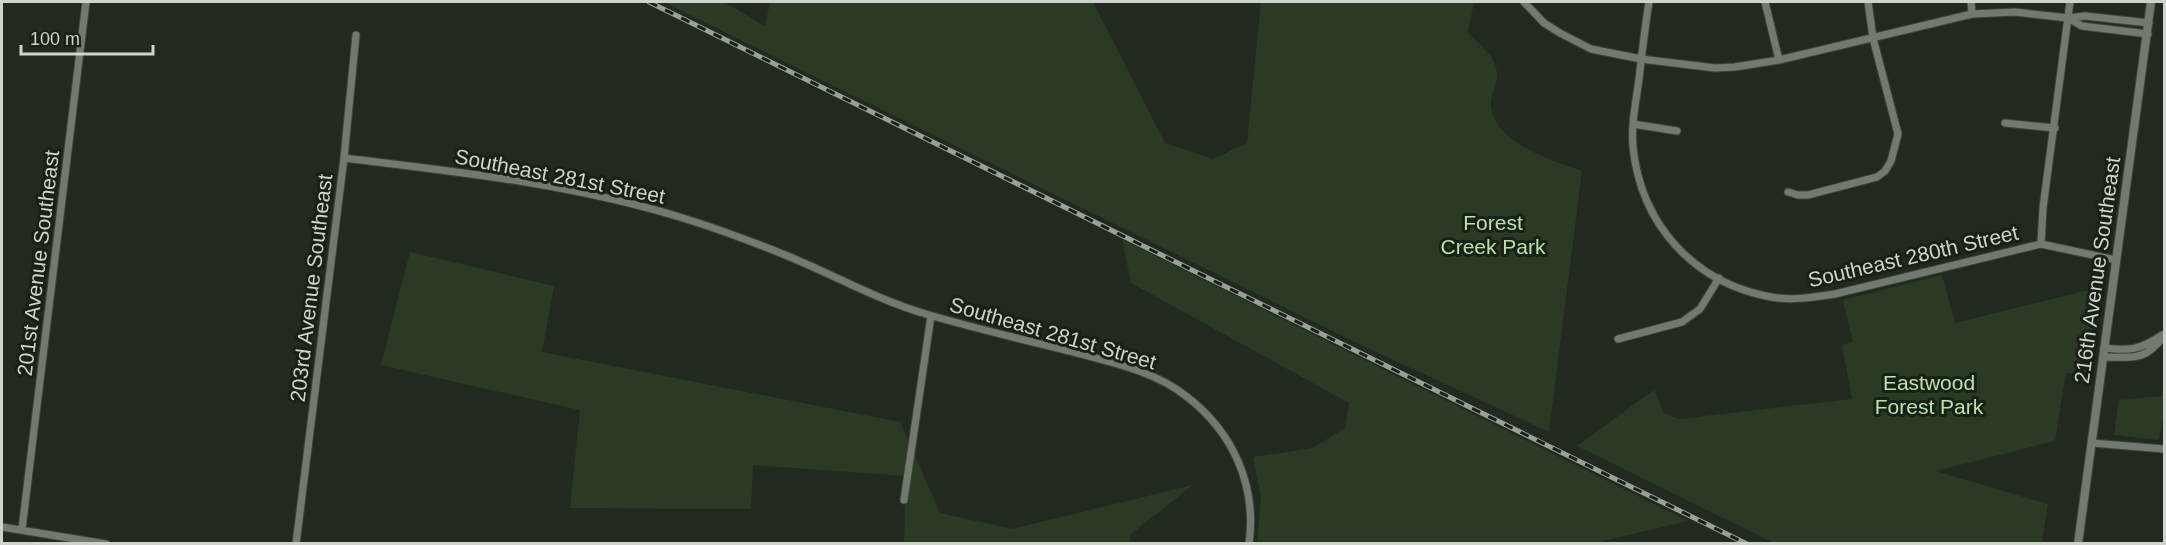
<svg xmlns="http://www.w3.org/2000/svg" width="2166" height="545" font-family="Arial,sans-serif">
<rect width="100%" height="100%" fill="#222a20"/>
<path fill="#2a3a24" d="M663,2h61l41,24 5,-24h323l72,141 48,16 34,-16 14,-141h213l-6,31c13,13 31,25 29,46 -1,8 -7,18 -6,27 3,37 62,55 91,65l-33,261 -186,-86z
M1122,239l566,282 -98,23 -333,-1 4,-45 -8,-41 60,-9 32,-20 4,-25 -218,-120z
M410,252l144,34 -12,66 358,70 40,91 72,16 181,-44 -62,49 -2,10 -227,-1h2l2,-67 -153,-11 -2,44 -181,-1 10,-98 -199,-45z
M1942,275l13,48 130,-32 14,1 -11,82 -22,-1 -11,68 -119,30 112,33 -6,39h-268l-197,-97 77,-56 10,23 15,6 173,-20 -10,-54 11,-3 -10,-42z
M2164,396v14l-5,30 -45,-5 5,-35z"/>
<g fill="none" stroke-linecap="round" stroke-linejoin="round">
<defs>
<path id="minor" d="M1524,2l20,21 16,10 31,16 50,10 74,9 20,-1 44,-7 193,-46 43,-2 53,6 17,-2 64,7
M1649,2c-4,25 -7,51 -10,77 -3,23 -8,45 -6,68 8,78 61,136 138,150 22,4 43,0 64,-3l206,-50 75,16
M1765,2l14,58
M1971,2l1,12
M2068,18l14,8 66,8
M2005,123l50,5
M1633,124l44,7
M344,158c115,14 231,26 342,61 35,11 70,24 104,38 46,19 88,43 136,57 47,14 95,25 143,37 40,11 84,19 117,45 47,36 71,89 63,148
M1788,192l10,3h10l69,-18 8,-6 6,-10 7,-27 -25,-96 -5,-36
M2041,244l2,-36 27,-206
M1618,339l64,-17 18,-13 19,-31
M2104,348c26,3 36,2 58,-13
M2103,357c30,0 41,5 61,-21
M2092,443l72,6
M904,500l27,-184
M2,527l104,17
M22,529l64,-527
M296,544l48,-386 12,-123"/>
<path id="tertiary" d="M2078,544l73,-542"/>
</defs>
<use href="#minor" stroke="#3e453c" stroke-width="9"/>
<use href="#tertiary" stroke="#3e453c" stroke-width="10"/>
<use href="#minor" stroke="#717a6d" stroke-width="7"/>
<use href="#tertiary" stroke="#717a6d" stroke-width="8"/>
<defs>
<path id="rail" d="M649,2l1098,542"/>
</defs>
<use href="#rail" stroke="#9aa098" stroke-width="5"/>
<use href="#rail" stroke="#192016" stroke-width="3" stroke-dasharray="9" stroke-linecap="butt"/>
</g>
<g text-anchor="middle" dominant-baseline="central" stroke-width="6" stroke-linejoin="round" paint-order="stroke">
<g font-size="21" fill="#ced3cc" stroke="#192016">
<text transform="translate(560 176) rotate(11)">Southeast 281st Street</text>
<text transform="translate(1913 256) rotate(-13)">Southeast 280th Street</text>
<text transform="translate(38 263) rotate(-83)">201st Avenue Southeast</text>
<text transform="translate(2097 270) rotate(-82)">216th Avenue Southeast</text>
<text transform="translate(311 288) rotate(-83)">203rd Avenue Southeast</text>
<text transform="translate(1053 333) rotate(16)">Southeast 281st Street</text>
</g>
<g font-size="21" fill="#bae1ac" stroke="#192016">
<text x="1493" y="222">Forest<tspan x="1493" dy="24">Creek Park</tspan></text>
<text x="1929" y="382">Eastwood<tspan x="1929" dy="24">Forest Park</tspan></text>
</g>
</g>
<rect width="2166" height="545" fill="none" stroke="#ced3cc" stroke-width="6"/>
<path d="M21 45v9h132v-9" fill="none" stroke="#ced3cc" stroke-width="3"/>
<text x="30" y="45" font-size="18" fill="#ced3cc" stroke="#192016" stroke-width="4.5" paint-order="stroke">100 m</text>
</svg>
